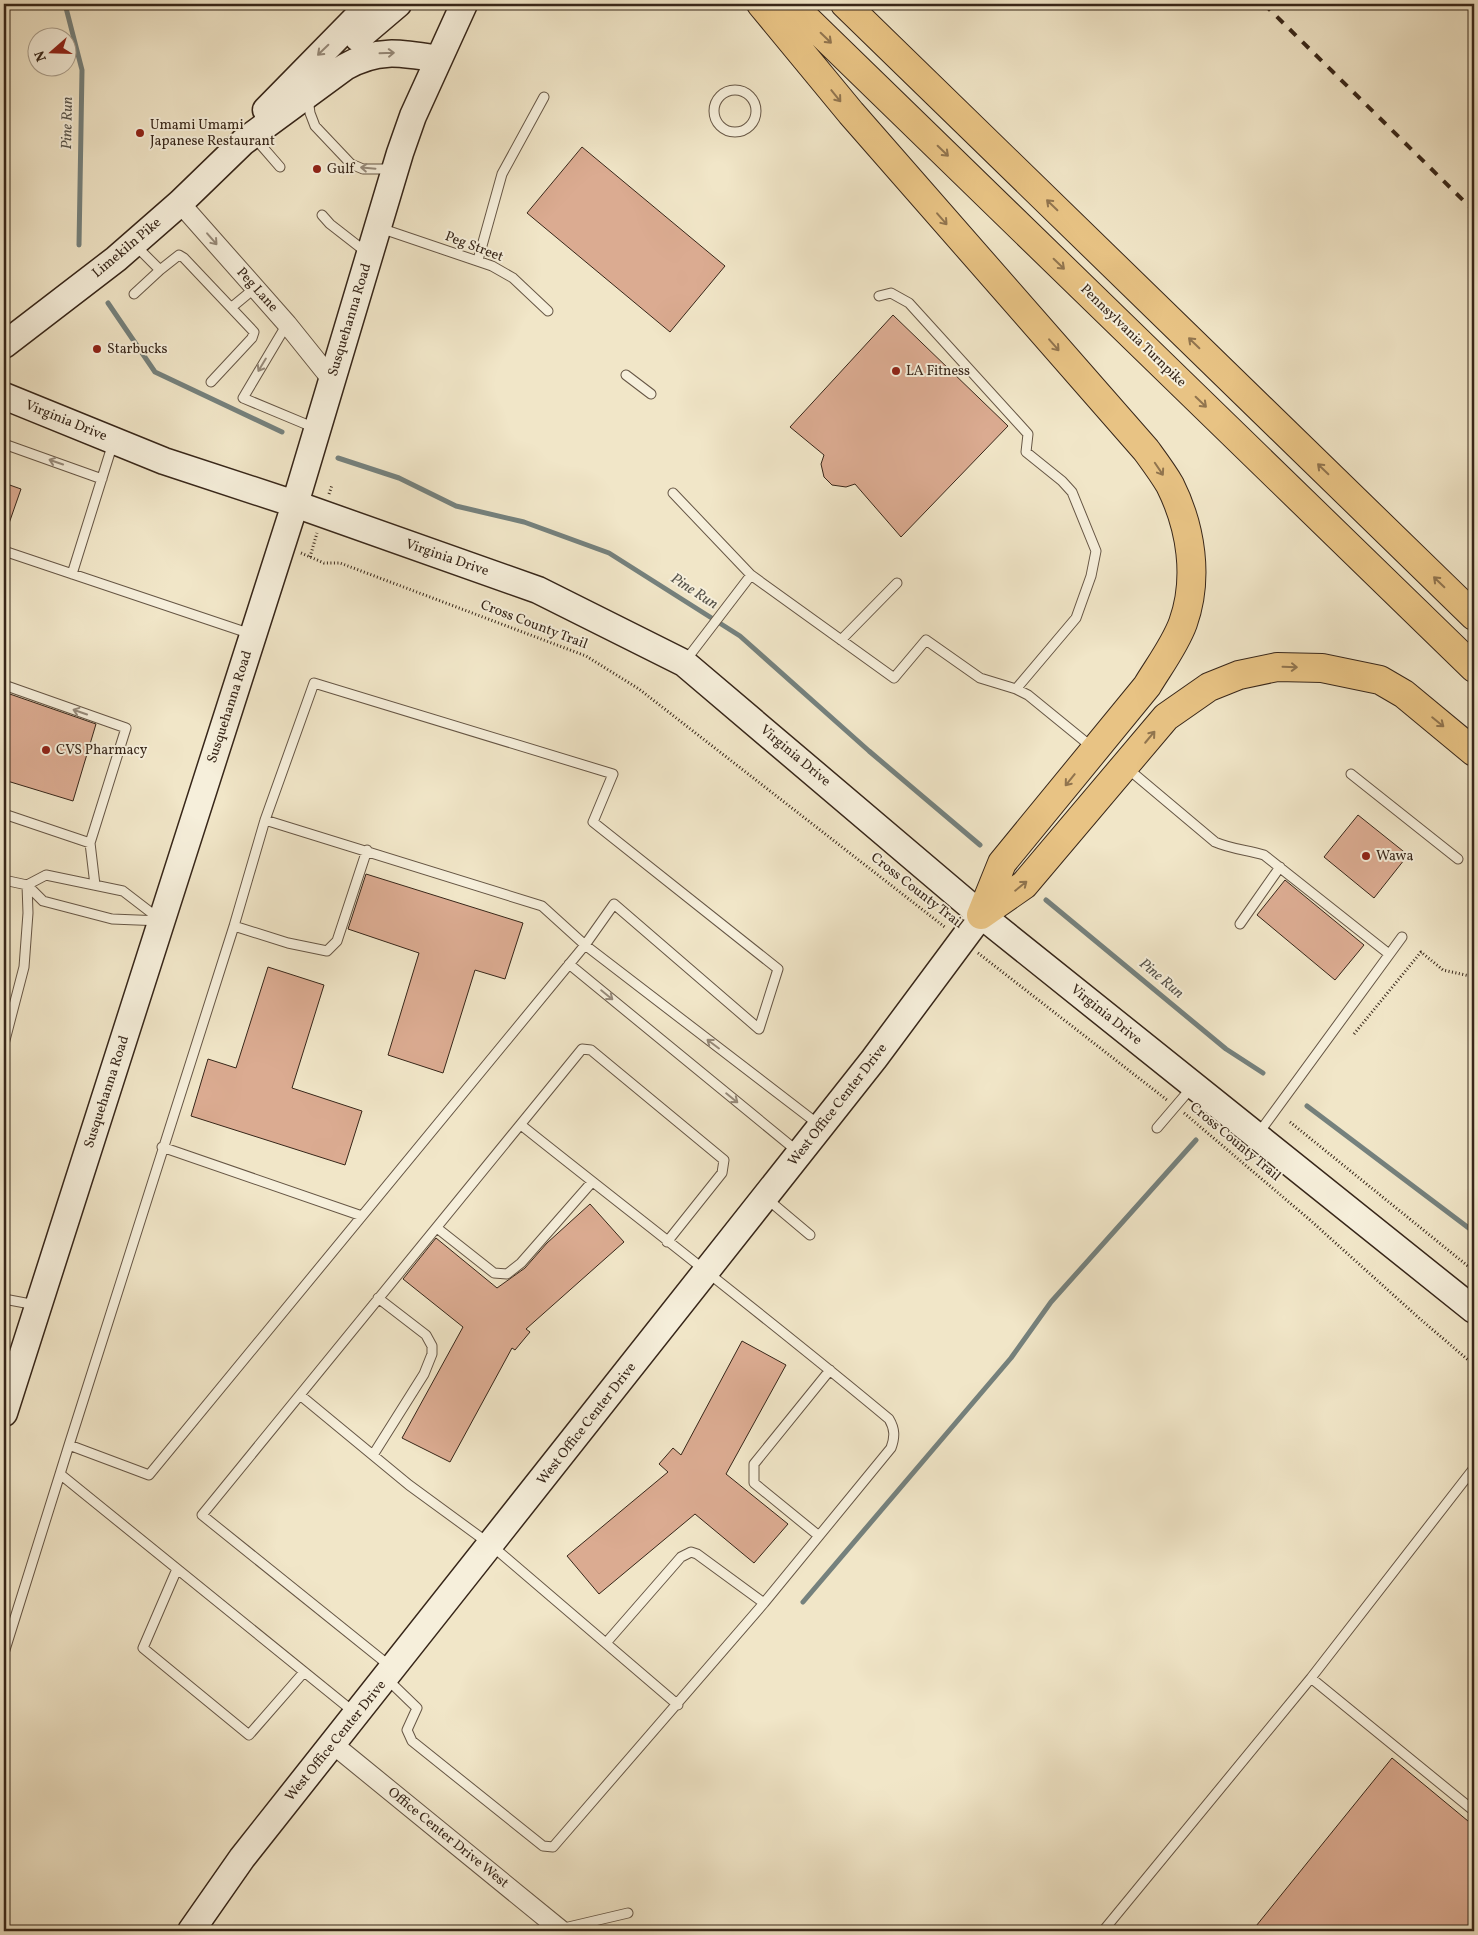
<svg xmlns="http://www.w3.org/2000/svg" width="1478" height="1935" font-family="Vollkorn,serif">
<rect width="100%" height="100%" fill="#f1e6c8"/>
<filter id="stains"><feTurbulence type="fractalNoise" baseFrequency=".004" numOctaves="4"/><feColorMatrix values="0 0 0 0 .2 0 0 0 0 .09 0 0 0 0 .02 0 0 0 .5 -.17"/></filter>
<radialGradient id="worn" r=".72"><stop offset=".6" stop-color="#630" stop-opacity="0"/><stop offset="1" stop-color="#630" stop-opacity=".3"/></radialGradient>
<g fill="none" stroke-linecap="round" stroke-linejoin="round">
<path stroke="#75817d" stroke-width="5" d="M65,4l17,66 -3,175
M108,303l47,69 127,60
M338,458l61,20 57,28 68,16 85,31 131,83 129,115 111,94
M1046,900l180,149 37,24
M1307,1106l167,126
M803,1602l208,-244 40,-56 145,-162"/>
</g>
<path fill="#dbab91" stroke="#372619" d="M582,147l143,119 -55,66 -143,-119z
M893,315l115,111 -107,111 -46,-53 -9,3 -14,-2 -8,-8 -3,-13 3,-9 -34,-28z
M4,483l17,6 -15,43 -2,-1z
M4,692l92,32 -23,77 -69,-21z
M1358,815l50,40 -34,43 -50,-41z
M366,874l157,49 -18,56 -30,-9 -32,103 -55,-18 31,-102 -71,-24z
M1285,880l79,65 -29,35 -78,-65z
M268,967l56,18 -32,103 70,23 -17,54 -154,-49 17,-57 28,9z
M590,1204l34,38 -98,87 4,3 -15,18 -3,-2 -62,114 -48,-24 61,-111 -60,-48 33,-41 61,50 28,-20 22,-25z
M742,1341l44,24 -60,109 62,50 -34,39 -59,-49 -96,80 -32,-38 101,-84 -9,-8 14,-16 8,7z
M1392,1758l82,68v105h-222z"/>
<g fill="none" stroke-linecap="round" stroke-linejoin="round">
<defs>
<path id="lane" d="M714 111a21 21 0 1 1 42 0a21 21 0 1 1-42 0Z
M308,98l2,15 5,13 36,38 12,5h30
M254,137l26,30
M322,215l8,9 36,28
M380,228l112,38 21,12 35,33
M135,245l25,25 19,-15 5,3 70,74 -2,6 -41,44
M478,260l24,-86 42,-77
M134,294l26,-24
M879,296l12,-3 18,10 119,131 -2,18 36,29 10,11 24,59 -5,25 -15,42 -60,71
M232,307l23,-19
M287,324l-44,74 72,30
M626,375l25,19
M4,444l98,35
M673,493l78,82 143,103 32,-38 54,38 36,11 12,6 65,53
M4,551l247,83
M72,574l41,-131
M841,640l56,-57
M686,660l65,-85
M4,685l122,43 -36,115 5,42
M1127,768l88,74c16,7 32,8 49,13l125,99
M1351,774l107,85
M4,814l86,29
M265,820l277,86 43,39 233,179
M46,875l77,16 39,30 -50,-2 -69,-18 -16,-16z
M4,880l23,5 1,28 -4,54 -20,77
M1240,924l40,-57
M234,926l54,17 39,8 10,-10 30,-91
M569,964l228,187
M1157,1128l35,-41
M1258,1134l144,-197
M162,1147l200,69
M766,1198l44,37
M437,1228l57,45 13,1 14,-11 71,-81
M4,1299l32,6
M300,1395l109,90 82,60 187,160
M373,1455l51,-81 8,-20v-8l-6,-11 -48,-37
M60,1474l295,239
M819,1536l-65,-53v-19l76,-94
M177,1569l-34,79 106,87 55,-63
M606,1643l75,-86 10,-5 6,2 67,49
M4,1653l56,-179 9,-29 165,-519 31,-106 49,-137 299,91 -20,48 185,147 -19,60 -145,-125 -29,41 -436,530 -80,-30
M391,1667l-189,-152 380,-466 9,1 133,110 -2,13 -55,69
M1311,1678l163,133
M387,1679l30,29 -10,22 5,11 131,105 10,1 211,-244 127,-155c4,-11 4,-19 -2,-29 -121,-101 -245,-196 -368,-294
M560,1929l68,-16
M1103,1931l208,-253 163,-210"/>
<path id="street" d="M180,203l107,121 45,56
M334,1745l228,186"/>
<path id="secondary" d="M358,38l40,-34
M266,110l104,-106
M4,345l112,-86 64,-56 63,-61 102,-75c33,-19 57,-14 93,-8
M4,396l160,65 131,43 243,86 146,73 297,252 493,395
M4,1413l291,-909 105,-351 13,-37 51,-112
M191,1931l51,-73 632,-799 107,-144"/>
<path id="highway" d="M761,4l90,109 295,337c8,11 17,23 24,35 21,42 29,93 13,138 -8,22 -24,43 -36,63l-145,177 -21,52
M791,4l683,664
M845,4l629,612
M981,915l43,-30 142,-168 43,-30 30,-12 38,-8 45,1 58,12 24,14 70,58"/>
</defs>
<use href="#lane" stroke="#665645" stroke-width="11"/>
<use href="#street" stroke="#665645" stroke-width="21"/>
<use href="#secondary" stroke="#372619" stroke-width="29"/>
<use href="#highway" stroke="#372619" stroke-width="30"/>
<path stroke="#372619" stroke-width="3" stroke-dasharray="1 2.5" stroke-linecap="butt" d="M329,494l3,-9
M301,553l23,10h16l246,93 53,33 307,239
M310,557l7,-24
M978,953l189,147
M1354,1034l67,-82 22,18 31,7
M1184,1113l126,107 109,98 55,47
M1290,1122l184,149"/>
<use href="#lane" stroke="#f6efdb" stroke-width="9"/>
<use href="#street" stroke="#f6efdb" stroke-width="19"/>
<use href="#secondary" stroke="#f6efdb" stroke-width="26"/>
<use href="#highway" stroke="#e8c384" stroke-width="28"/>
<path stroke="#372619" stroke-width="4" stroke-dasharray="9 9" stroke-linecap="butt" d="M1264,4l210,207"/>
</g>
<defs><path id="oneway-shaft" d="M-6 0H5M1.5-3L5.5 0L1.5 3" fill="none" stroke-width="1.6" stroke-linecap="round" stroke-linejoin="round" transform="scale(1.25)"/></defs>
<g stroke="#90744e">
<use href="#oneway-shaft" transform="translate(826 38) rotate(44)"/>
<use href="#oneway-shaft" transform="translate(836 96) rotate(51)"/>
<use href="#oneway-shaft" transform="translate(943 151) rotate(44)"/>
<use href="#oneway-shaft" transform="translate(1052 205) rotate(-136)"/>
<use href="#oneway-shaft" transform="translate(942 219) rotate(49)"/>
<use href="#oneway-shaft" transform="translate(1059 264) rotate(44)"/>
<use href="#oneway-shaft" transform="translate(1194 343) rotate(-136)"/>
<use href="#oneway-shaft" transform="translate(1054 345) rotate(49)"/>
<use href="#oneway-shaft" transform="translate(1201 402) rotate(44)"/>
<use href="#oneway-shaft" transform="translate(1159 469) rotate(56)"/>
<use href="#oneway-shaft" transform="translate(1323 469) rotate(-136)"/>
<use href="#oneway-shaft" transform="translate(1439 582) rotate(-136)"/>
<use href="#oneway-shaft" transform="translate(1290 667) rotate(2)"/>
<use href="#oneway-shaft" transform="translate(1438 722) rotate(39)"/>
<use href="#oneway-shaft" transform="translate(1150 737) rotate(-50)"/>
<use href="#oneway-shaft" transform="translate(1070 780) rotate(129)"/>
<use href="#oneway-shaft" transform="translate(1021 886) rotate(-39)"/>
</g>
<g stroke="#968a7a">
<use href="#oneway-shaft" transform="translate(323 50) rotate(136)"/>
<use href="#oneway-shaft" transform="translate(387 53) rotate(-2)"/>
<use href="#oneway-shaft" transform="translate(368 168) rotate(-175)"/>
<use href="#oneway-shaft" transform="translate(212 239) rotate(49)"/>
<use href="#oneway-shaft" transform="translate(262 365) rotate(121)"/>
<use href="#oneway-shaft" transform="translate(56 462) rotate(-161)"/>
<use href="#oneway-shaft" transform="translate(80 712) rotate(-161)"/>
<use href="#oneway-shaft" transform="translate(607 995) rotate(39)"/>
<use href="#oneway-shaft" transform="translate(713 1044) rotate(-143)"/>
<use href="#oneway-shaft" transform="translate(732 1098) rotate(39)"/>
</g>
<g fill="#8f2418" stroke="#f6efdb" stroke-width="2">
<circle cx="140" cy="133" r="5"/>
<circle cx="317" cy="169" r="5"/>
<circle cx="97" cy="349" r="5"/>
<circle cx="896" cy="371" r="5"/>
<circle cx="46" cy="750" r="5"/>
<circle cx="1366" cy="856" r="5"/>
</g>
<g text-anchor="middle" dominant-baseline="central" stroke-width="4" stroke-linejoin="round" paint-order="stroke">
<g font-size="14" fill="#372619" stroke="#f6efdb" text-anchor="start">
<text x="150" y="125">Umami Umami<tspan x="150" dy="16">Japanese Restaurant</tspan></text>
<text x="327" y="169">Gulf</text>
<text x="107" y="349">Starbucks</text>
<text x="906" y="371">LA Fitness</text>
<text x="56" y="750">CVS Pharmacy</text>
<text x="1376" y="856">Wawa</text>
</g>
<g font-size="14" fill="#372619" stroke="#f6efdb">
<text transform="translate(474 247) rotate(21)">Peg Street</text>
<text transform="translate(127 248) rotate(-40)">Limekiln Pike</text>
<text transform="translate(257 290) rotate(48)">Peg Lane</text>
<text transform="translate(350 320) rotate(-73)">Susquehanna Road</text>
<text transform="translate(1133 336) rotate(44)">Pennsylvania Turnpike</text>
<text transform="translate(66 421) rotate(22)">Virginia Drive</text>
<text transform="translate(447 558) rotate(19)">Virginia Drive</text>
<text transform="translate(534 625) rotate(21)">Cross County Trail</text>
<text transform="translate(230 707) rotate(-72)">Susquehanna Road</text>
<text transform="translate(795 756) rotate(40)">Virginia Drive</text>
<text transform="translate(917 891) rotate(38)">Cross County Trail</text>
<text transform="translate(1106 1015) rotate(39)">Virginia Drive</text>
<text transform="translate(107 1092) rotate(-72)">Susquehanna Road</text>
<text transform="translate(838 1105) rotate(-52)">West Office Center Drive</text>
<text transform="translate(1235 1142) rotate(40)">Cross County Trail</text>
<text transform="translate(587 1424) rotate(-52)">West Office Center Drive</text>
<text transform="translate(336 1741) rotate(-51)">West Office Center Drive</text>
<text transform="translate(448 1838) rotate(39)">Office Center Drive West</text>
</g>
<g font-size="15" font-style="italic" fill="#56534b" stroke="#f6efdb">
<text transform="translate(68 123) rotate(-89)">Pine Run</text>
<text transform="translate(694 592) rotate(33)">Pine Run</text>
<text transform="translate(1161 979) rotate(40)">Pine Run</text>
</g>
</g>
<rect width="1478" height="1935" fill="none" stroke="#f1e6c8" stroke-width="20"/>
<rect x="5" y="5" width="1468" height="1925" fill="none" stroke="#372619" stroke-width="2.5"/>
<rect x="10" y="10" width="1458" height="1915" fill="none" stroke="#372619"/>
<g transform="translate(52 52) rotate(250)"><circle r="24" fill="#f6efdb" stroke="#aa9f8d"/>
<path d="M0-4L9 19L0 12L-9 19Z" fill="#8f2418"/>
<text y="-8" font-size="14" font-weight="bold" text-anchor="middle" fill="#372619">N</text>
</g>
<rect width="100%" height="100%" filter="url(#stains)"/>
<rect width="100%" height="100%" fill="url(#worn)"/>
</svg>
